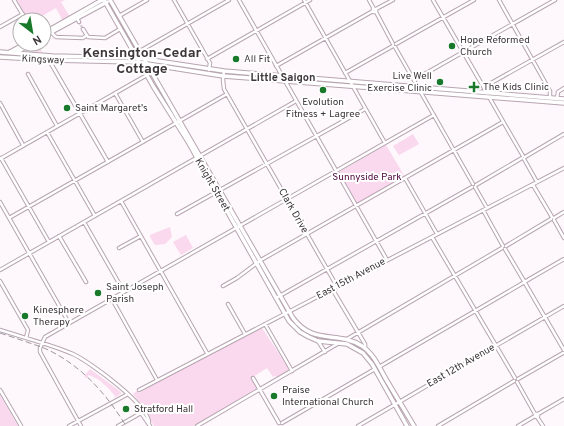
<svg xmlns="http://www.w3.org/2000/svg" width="564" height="426" font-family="Overpass,sans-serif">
<rect width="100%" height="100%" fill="#fef7fc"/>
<path fill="#fad8ed" d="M17,0h48l-4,2 9,15 -7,4 -7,-13 -21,12h-8z
M34,44h4l4,8 -18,-1z
M413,134l6,10 -20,11 -6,-9z
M386,145l19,32 -47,26h-2l-17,-31z
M170,227l2,10 -7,7 -10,1 -5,-8v-2z
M186,235l7,13 -12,7 -8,-13z
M262,328l27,41 -2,2 -10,6 -2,-1 -2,1 -6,-9 -16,10 6,10v2l-64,36h-39l-12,-21 -9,-11 4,-3 2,2 2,-1 6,-4 66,-36z
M90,369l31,23v2l-7,4 1,-2c-6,-8 -16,-18 -26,-21l-3,3 -2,-2z
M0,395l18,31h-18z"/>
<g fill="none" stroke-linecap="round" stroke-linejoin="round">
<path stroke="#d7d0d5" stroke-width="2.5" stroke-dasharray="2.5 1" stroke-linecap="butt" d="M79,22l4,7"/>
<defs>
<path id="minor" d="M14,0l12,20
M174,0l36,63 -1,7
M239,0l148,260
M304,0l81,143
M369,0l5,9
M433,0l54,93
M499,0l51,91v7
M373,9h3v3h-3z
M376,9l17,-9
M376,12l17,32
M119,16l28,-16
M77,18l2,4
M0,27l23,-13
M83,29l5,8 17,1 15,-9
M51,32l5,5 27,1 4,-3
M396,44l78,-44
M395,47l78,137
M140,51l89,-51
M46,55l62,107
M207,59l103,-59
M276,66l97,-55
M224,71l-1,9 1,9 111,194 -1,9 31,52v4
M345,73l48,-27
M28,74l29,52
M414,80l141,-80
M484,87l80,-45
M115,93l28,49
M489,97l34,59
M557,98l1,-6 6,-4
M0,103l23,42
M47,132l48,84
M525,157l39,-23
M1,158l48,84
M0,159l147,-84
M524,159l13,23
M405,178l32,56
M476,185l46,-27
M533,185l19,32
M475,187l12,21
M121,201l86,152
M0,202l69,121
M483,210l20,36
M177,214l188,-105
M9,218l218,-124
M554,218l10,-6
M554,220l10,18
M84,222l40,70
M59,236l27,46
M432,237l83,141
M506,246l45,-27
M119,248l22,-12
M505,249l19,32
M0,270l296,-169
M0,281l28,49 -2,8
M526,281l38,-22
M525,283l39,67
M223,286l14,-8 24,-18 242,-138
M276,298l196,-111
M112,299l45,81
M228,304l17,30
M265,324l27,47
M0,330c24,8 50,14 73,24 17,8 76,51 76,69
M347,339l155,-91
M318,341l7,11
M379,367l144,-84
M253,378l26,45
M518,379l45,-26
M517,382l18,32
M0,390l21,36
M139,390l425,-222
M137,404v3l13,19
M535,414h3v2l-2,1z
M538,414l26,-15
M537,417l6,9
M282,423l93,-54
M69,426l59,-32
M81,426l-41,-74v-4l5,-11 389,-222
M118,426l23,-13
M197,426l142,-83
M358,426l206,-120
M438,426l76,-45
M518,426l17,-10"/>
<path id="major" d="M104,0l49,86 34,54 102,181 11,11 9,5 9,4 29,3 16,9 9,11 35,62
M110,0l183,318c21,28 44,12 69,28 12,8 18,23 25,35 9,15 18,30 27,45
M44,33l58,-33
M44,36l63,-34
M0,52l52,4 86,2 86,13 340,28
M10,52l15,-8
M16,53l14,-9
M0,57l53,3 82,2 88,14 341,27"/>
</defs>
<use href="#minor" stroke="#b7a5b0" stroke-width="4.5"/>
<use href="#major" stroke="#b7a5b0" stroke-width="5.5"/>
<use href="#minor" stroke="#fff" stroke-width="2.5"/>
<use href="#major" stroke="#fff" stroke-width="3.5"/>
<path stroke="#9e979c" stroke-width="1" stroke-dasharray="6 3" stroke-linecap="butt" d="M0,333c15,5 30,10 44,15 36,16 62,45 82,78"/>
</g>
<g fill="#19792a" stroke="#fff" stroke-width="1.5">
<circle cx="452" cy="46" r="4"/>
<circle cx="236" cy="59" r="4"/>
<circle cx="440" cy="82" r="4"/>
<path d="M472 81h4v4h4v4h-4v4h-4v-4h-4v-4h4z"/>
<circle cx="323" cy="90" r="4"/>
<circle cx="67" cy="108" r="4"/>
<circle cx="98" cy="293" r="4"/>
<circle cx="25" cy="316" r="4"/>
<circle cx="274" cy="396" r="4"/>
<circle cx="126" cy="409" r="4"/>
</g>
<g text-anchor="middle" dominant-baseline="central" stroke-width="4" stroke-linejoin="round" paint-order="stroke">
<g font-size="10" fill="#3d363a" stroke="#fff" text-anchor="start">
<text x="460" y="40">Hope Reformed<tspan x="460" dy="12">Church</tspan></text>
<text x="244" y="59">All Fit</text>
<text x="432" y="76" text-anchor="end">Live Well<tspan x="432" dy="12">Exercise Clinic</tspan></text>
<text x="483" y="87">The Kids Clinic</text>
<text x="323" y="102" text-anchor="middle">Evolution<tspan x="323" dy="12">Fitness + Lagree</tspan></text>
<text x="75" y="108">Saint Margaret's</text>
<text x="106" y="287">Saint Joseph<tspan x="106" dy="12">Parish</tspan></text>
<text x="33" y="310">Kinesphere<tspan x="33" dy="12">Therapy</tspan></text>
<text x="282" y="390">Praise<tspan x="282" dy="12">International Church</tspan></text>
<text x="134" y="409">Stratford Hall</text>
</g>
<g font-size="10" fill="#3d363a" stroke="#fff">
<text transform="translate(43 60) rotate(3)">Kingsway</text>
<text transform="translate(212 185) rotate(60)">Knight Street</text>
<text transform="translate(293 211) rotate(60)">Clark Drive</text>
<text transform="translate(351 279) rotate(-28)">East 15th Avenue</text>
<text transform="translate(461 366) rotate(-30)">East 12th Avenue</text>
</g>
<g font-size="10" fill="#4f073e" stroke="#fff">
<text x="367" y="177">Sunnyside Park</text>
</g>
<g font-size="11" font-weight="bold" fill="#3d363a" stroke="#fff">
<text x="283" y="78">Little Saigon</text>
</g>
<g font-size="14" font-weight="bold" fill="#3d363a" stroke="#fff">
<text x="142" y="53">Kensington-Cedar<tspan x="142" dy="16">Cottage</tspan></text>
</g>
</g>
<g transform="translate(32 32) rotate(149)"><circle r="19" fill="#ffffff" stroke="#b1afb0"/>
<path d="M0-3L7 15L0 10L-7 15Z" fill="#19792a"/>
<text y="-6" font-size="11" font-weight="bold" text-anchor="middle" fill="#3d363a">N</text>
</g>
</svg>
